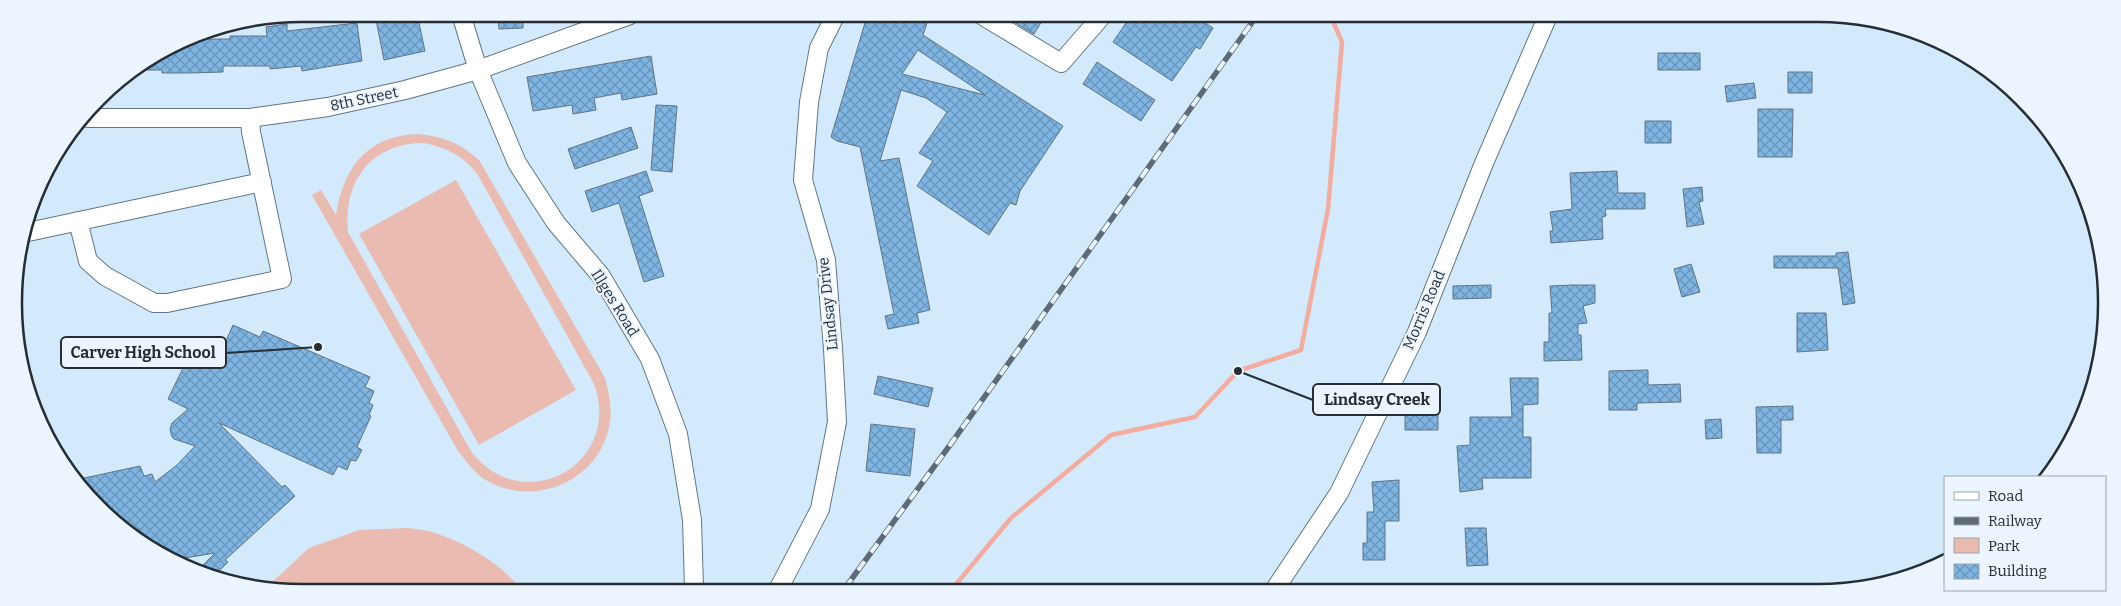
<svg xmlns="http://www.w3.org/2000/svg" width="2121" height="606" font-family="Bitter,serif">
<defs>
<pattern id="building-cross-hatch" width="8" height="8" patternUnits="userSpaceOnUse" patternTransform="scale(1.25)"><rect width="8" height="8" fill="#7fb5e3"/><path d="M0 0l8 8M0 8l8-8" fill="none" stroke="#6894b9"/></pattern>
</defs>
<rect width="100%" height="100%" fill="#d3eafd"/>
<path fill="#e9bbb1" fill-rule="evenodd" d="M417,134c25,2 43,9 62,26l126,218c4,16 8,32 4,49 -11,55 -77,82 -125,52 -10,-7 -18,-18 -26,-28l-146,-256 9,-5 15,25c7,-46 30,-79 81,-81zM424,143c23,5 40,13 54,32l116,209c29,80 -69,134 -122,69l-124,-221c-5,-51 23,-89 76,-89z
M456,180l120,210 -97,55 -120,-211z
M385,529c10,0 21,-2 31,0 34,4 82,31 103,58h-252l42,-39 50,-18z"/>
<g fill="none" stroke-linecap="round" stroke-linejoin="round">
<path stroke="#f4ac9e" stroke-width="4.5" d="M953,588l58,-70 100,-83 84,-18 43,-46 63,-21 27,-141 14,-167 -11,-25"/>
</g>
<path fill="url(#building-cross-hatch)" stroke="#607485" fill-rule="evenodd" d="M405,14h12l8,37 -41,9 -8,-40z
M498,14l25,1v13l-24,1z
M867,16h47l14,4 -5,15 140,91 -43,65 -4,14 -6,-2 -21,32 -72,-49 16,-25 -14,-8 28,-41 -21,-14 -25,-8 -21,71 19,-3 31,152 -13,3 2,10 -31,6 -3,-13 9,-2 -34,-167 -23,-6 -6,-4zM918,50l67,45 -83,-21z
M1004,16h41l-11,18z
M1130,17h66l17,11 -13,21 -4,-2 -24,34 -59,-39z
M357,23l5,38 -60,10 -1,-5 -31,3v-3h-47v6l-33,1h-28v-3h-25l50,-31h43v-3h37l-1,-9 21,-3v7z
M1658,53h42v17h-42z
M651,56l6,38 -35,6 -1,-7 -27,5 2,12 -23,4 -1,-9 -39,6 -6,-34z
M1097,62l58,38 -14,21 -58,-37z
M1788,72h24v21h-24z
M1754,83l2,15 -29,4 -2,-16z
M656,105l21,1 -5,66 -21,-2z
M1758,109h35l-1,48h-34z
M1645,121h26v22h-26z
M631,127l7,21 -63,21 -7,-20z
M646,171l7,20 -14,5 25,80 -20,6 -25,-79 -27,9 -7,-21z
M1617,171l1,22h27v16h-40l1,7 -4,1 1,22 -52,4 -1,-12h3l-3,-19 22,-3 -2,-36z
M1702,187l1,14 -4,1 5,22 -17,3 -4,-38z
M1848,252l7,51 -12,2 -5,-37h-64v-12h62v-3z
M1691,264l9,28 -18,5 -8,-28z
M1491,285v13l-38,1v-13z
M1572,285h23v18l-12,3 4,17 -9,1v11h3l1,25 -38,1v-19h5v-29h3l-2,-27z
M1797,313h29l2,37 -31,2z
M233,325l27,12 3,-6 107,46 -5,10 9,4 -5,12 4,2 -4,10 2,1 -14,31 5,3 -6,11 -5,-1 -4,10 -9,-4 -5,9 -114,-52 63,64 3,-2 10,11 -70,64 3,2 -12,12 -16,-6 15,-15 -36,6 -36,-15 -68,-64 65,-14 4,10 8,-2 3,8 22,-17 18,-19 -21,-7 -2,-2 -2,-8 2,-6 16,-14 -20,-10 28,-58 25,11z
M1648,370v15l32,-1 1,18 -44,1v7h-28v-39z
M878,376l55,12 -5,19 -54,-13z
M1510,378h28v26l-15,1v32h8v41h-49l1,11 -23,3 -3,-46 13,-1v-28h42z
M1405,389h33v41h-33z
M1793,406v14h-12v33h-24l-1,-46z
M1721,419l1,19 -16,1 -1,-19z
M871,424l44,5 -5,47 -44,-5z
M1399,480v41h-14v39h-22v-17h4v-31h7l-2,-30z
M1465,528h21l2,37 -21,1z"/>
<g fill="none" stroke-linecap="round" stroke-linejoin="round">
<defs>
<path id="minor" d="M461,14l17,56 39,93 39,60 45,53 49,83 28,75 14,86 2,68
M983,16l78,47 40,-46
M87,118h163l78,-11 77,-17 73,-20 152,-55
M78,221l10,40 9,8 8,7 49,27h13l115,-24 -31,-147 -1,-14
M28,232l234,-50
M779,588l41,-79 17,-87 -4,-73 -7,-89 -23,-80 6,-78 10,-54 16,-32
M1275,589l64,-96 78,-161 67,-169 63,-145"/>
</defs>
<use href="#minor" stroke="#617586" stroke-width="20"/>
<use href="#minor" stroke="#fff" stroke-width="18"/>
<defs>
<path id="rail" d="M845,588l105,-143 306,-428"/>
</defs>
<use href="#rail" stroke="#5e6b76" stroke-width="5.5"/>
<use href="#rail" stroke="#ecf5fd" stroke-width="4" stroke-dasharray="11" stroke-linecap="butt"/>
</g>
<g text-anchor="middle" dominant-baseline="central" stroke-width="4.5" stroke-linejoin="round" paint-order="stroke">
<g font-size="15" fill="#262e35" stroke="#ecf5fd">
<text transform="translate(364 99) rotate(-12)">8th Street</text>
<text transform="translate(615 303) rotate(58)">Illges Road</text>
<text transform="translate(828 304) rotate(-96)">Lindsay Drive</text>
<text transform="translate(1424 310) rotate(-67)">Morris Road</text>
</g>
</g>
<path d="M0 0H2121V606H0ZM302 22H1818A280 280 0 0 1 2098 302V304A280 280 0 0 1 1818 584H302A280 280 0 0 1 22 304V302A280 280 0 0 1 302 22Z" fill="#ecf5fd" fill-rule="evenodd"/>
<path fill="none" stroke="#262e35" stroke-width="2.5" d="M302 22H1818A280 280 0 0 1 2098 302V304A280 280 0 0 1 1818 584H302A280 280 0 0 1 22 304V302A280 280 0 0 1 302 22Z"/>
<path fill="none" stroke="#262e35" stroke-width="2" d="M318 347L226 353M1238 371L1313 400"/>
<g fill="#262e35" stroke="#ecf5fd" stroke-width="2">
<circle cx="318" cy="347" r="5"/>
<circle cx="1238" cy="371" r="5"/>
</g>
<g fill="#ecf5fd" stroke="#262e35" stroke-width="2">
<rect x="61" y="337" width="165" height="31" rx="5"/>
<rect x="1313" y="384" width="127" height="31" rx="5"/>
</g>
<g font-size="16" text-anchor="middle" font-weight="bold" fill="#262e35">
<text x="143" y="358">Carver High School</text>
<text x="1377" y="405">Lindsay Creek</text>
</g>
<rect x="1944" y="476" width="162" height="115" fill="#ecf5fd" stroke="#9da5ad"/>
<rect x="1954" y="492" width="25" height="8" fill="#ffffff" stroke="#9da5ad"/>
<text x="1988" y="501" font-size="15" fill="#262e35">Road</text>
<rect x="1954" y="517" width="25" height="8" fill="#5e6b76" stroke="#9da5ad"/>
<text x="1988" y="526" font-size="15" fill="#262e35">Railway</text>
<rect x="1954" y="538" width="25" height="15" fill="#e9bbb1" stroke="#9da5ad"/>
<text x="1988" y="551" font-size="15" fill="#262e35">Park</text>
<rect x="1954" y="564" width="25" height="15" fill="url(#building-cross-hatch)" stroke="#9da5ad"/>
<text x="1988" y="576" font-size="15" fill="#262e35">Building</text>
</svg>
